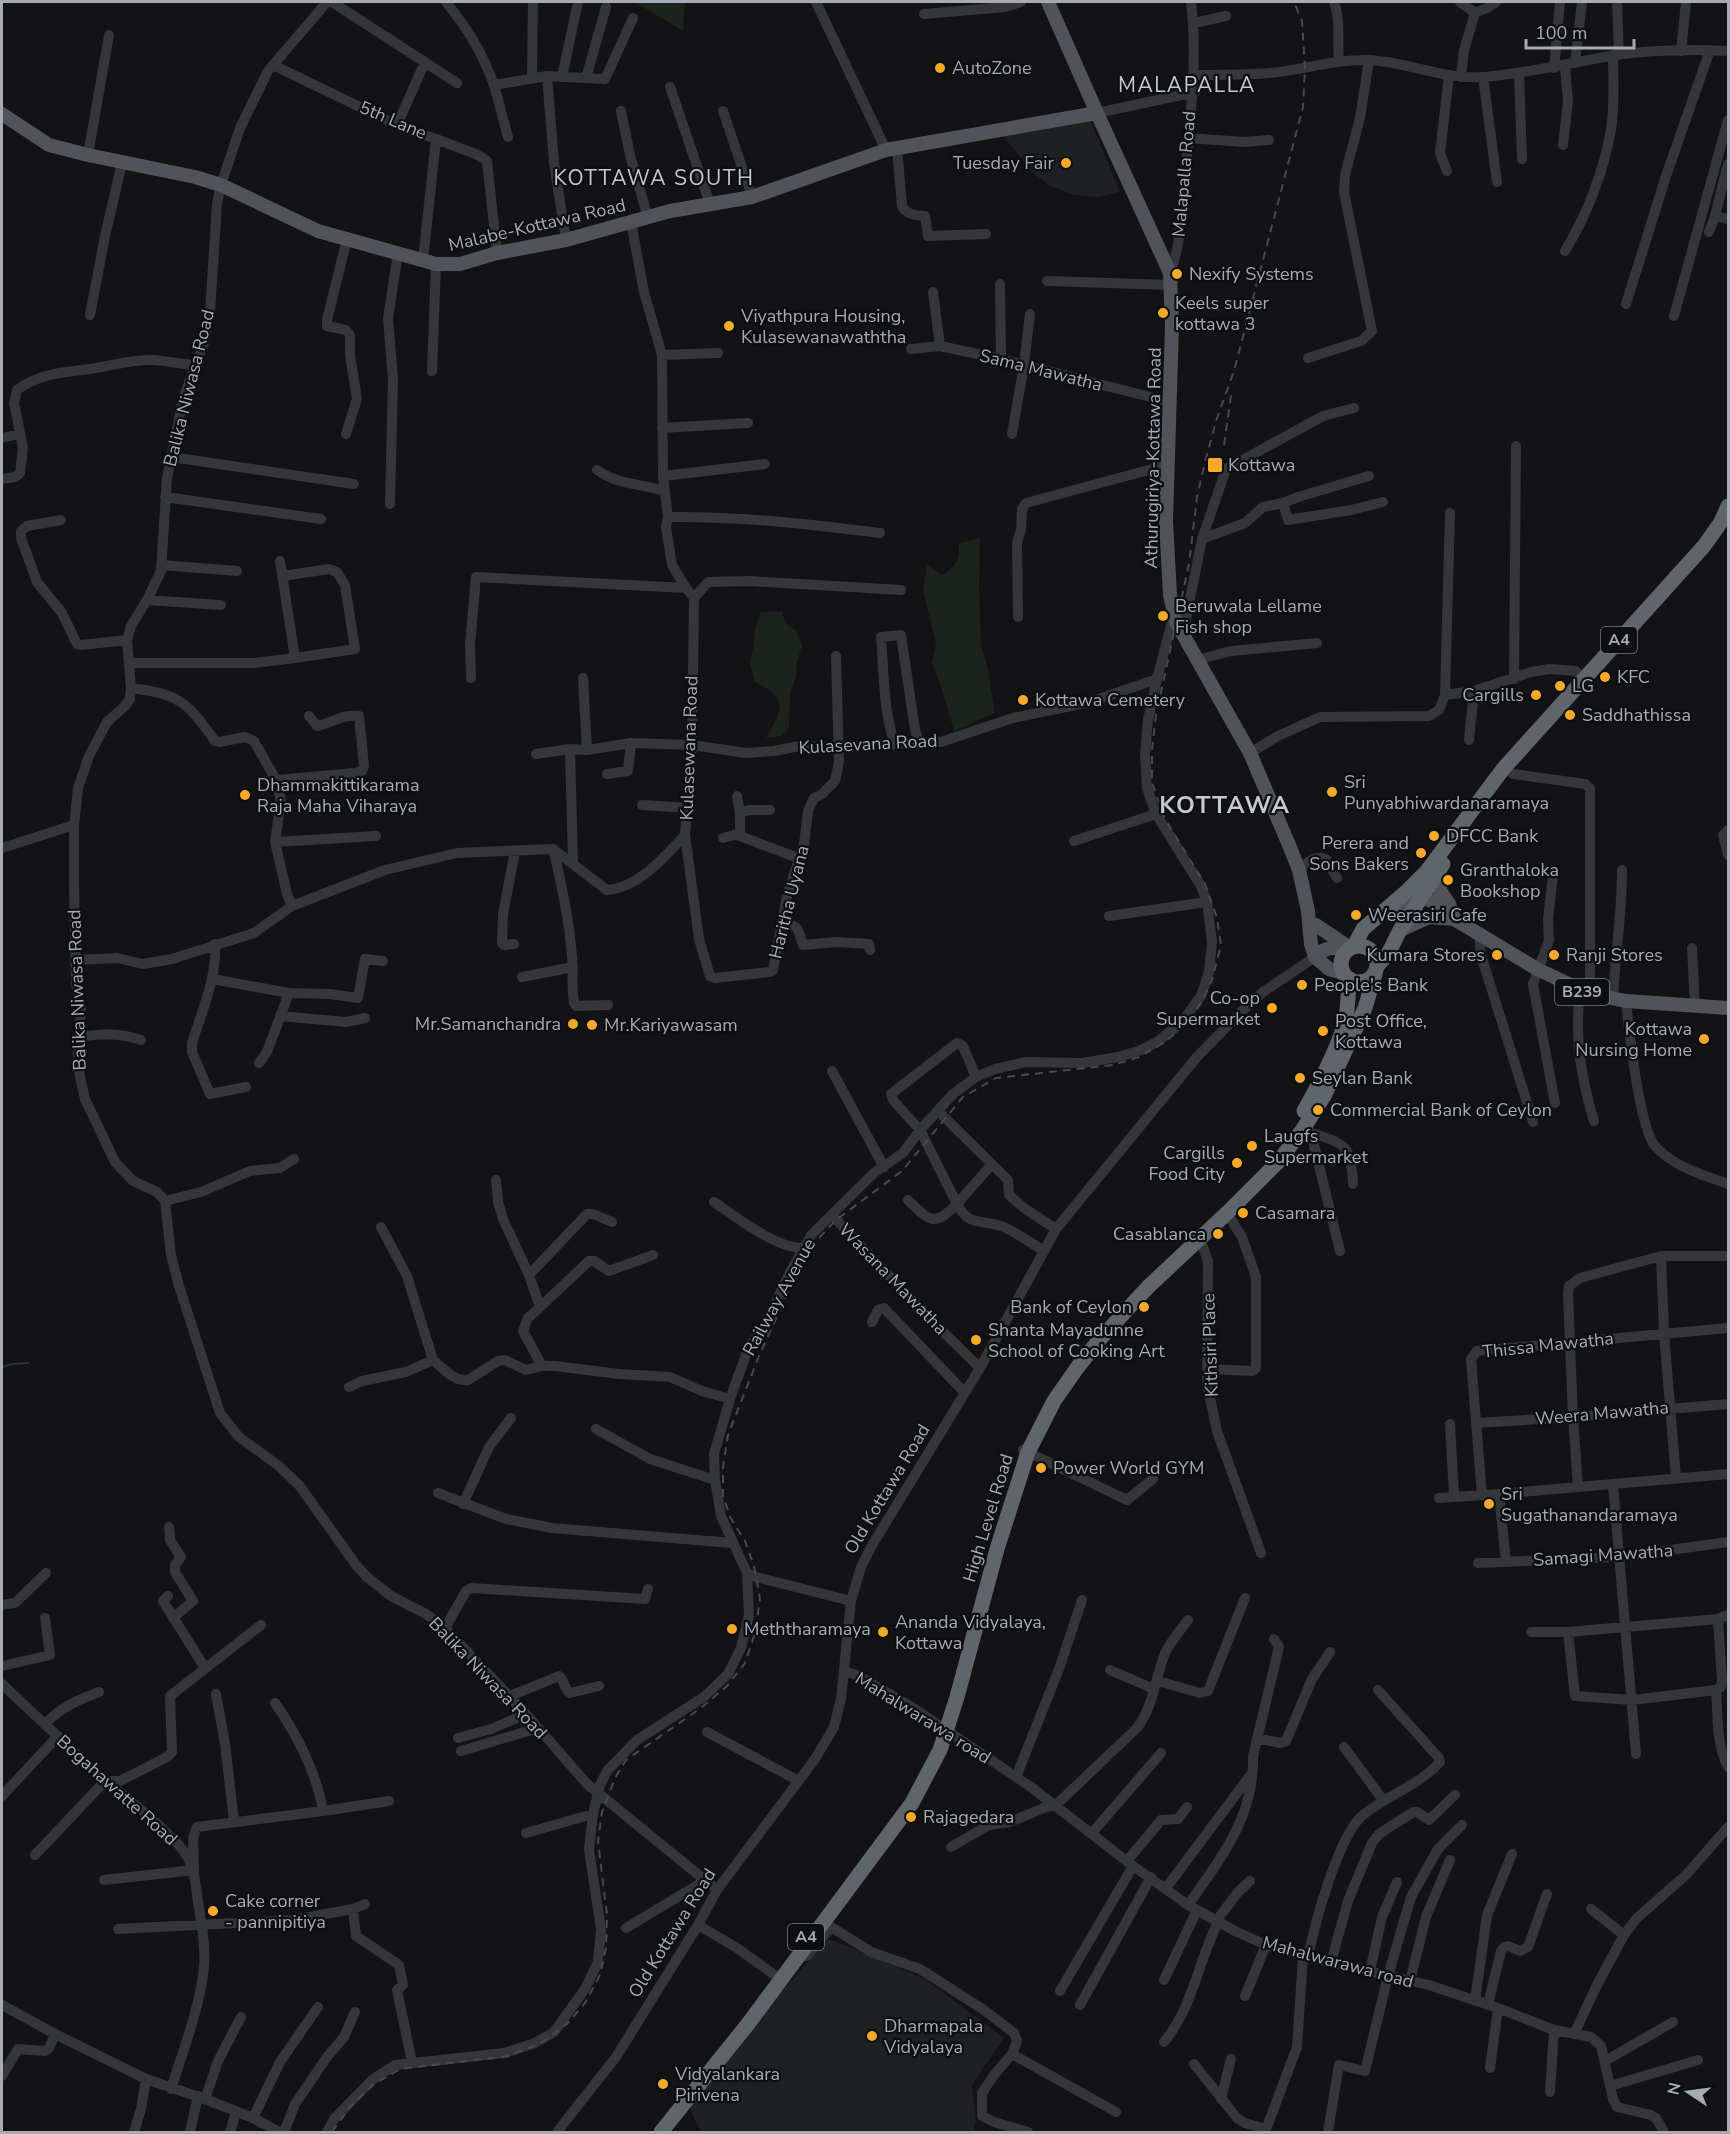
<svg xmlns="http://www.w3.org/2000/svg" width="1730" height="2134" font-family="'Nunito Sans',sans-serif">
<rect width="100%" height="100%" fill="#131315"/>
<path fill="#1f2022" d="M1089,117l31,75 -22,5 -24,-2 -23,-9 -17,-12 -34,-42z
M829,1939l96,40 79,59 -32,47 4,35 -3,12h-271l-5,-7 -7,-17 52,-73z"/>
<path fill="#1b231c" d="M635,2h50l-2,29z
M980,538l-1,47 2,59 7,26 7,43 -41,18 -13,-45 -9,-23 4,-19 -13,-54 4,-25 15,10c14,-8 18,-15 17,-32z
M782,611l3,12 11,8 6,15 -5,16 -1,15 -6,16 -1,34 -7,9 -16,2c18,-31 22,-39 -12,-57l-4,-19 4,-18 1,-16 6,-16z"/>
<g fill="none" stroke-linecap="round" stroke-linejoin="round">
<path stroke="#293339" stroke-width="2" d="M2,1367l10,-3 16,-1"/>
<path stroke="#34363a" stroke-width="10" d="M327,2l-59,69 -28,57 -19,57 -4,19 -7,108 -6,31 -21,56 -16,79 -6,93 -14,29 -16,26 -4,14 4,48 -1,11 -5,7 -18,16 -18,34 -11,32 -4,37v58l2,101 5,24 -3,46 2,23 5,22 30,63 18,19 24,11 8,9 6,54 8,31 41,127 19,24 40,29 20,19 57,80 11,12 24,19 35,18 19,14 81,86 61,70 130,106
M332,2l125,81
M446,2c23,29 35,48 48,83l53,-9 58,3 28,-61
M816,2l70,148
M1334,2c7,19 3,38 5,59
M1460,2l15,11
M1617,2l2,53
M1475,13l12,-5 9,-6
M924,14l81,-7 16,-5
M1194,23l32,-7
M1681,51l5,-49
M1575,63l7,-61
M273,65l124,60 39,14 -13,121
M1554,68l6,-66
M1519,73l3,86
M1193,75c25,0 51,0 77,-2 33,-3 65,-14 99,-13 39,2 76,20 116,17 43,-4 84,-14 126,-21 33,-6 83,-7 117,-5
M547,76l7,87 12,77
M562,77l16,-75
M1461,77l3,-27 11,-37
M1483,77l14,105
M532,78l1,-76
M586,78l20,-71
M494,85l14,52
M670,87l40,117
M621,111l9,44 18,63
M723,111l29,86
M1097,113l94,-20
M397,125l28,-63
M1188,138l56,4 25,-2
M436,139l42,16 9,6 10,92
M1563,145l5,-44 -3,-35
M897,148l5,58c4,9 14,9 23,10l3,20 58,-2
M88,155l21,-120
M1728,164l-13,52 13,3
M1447,171l-7,-18 9,-78
M1709,232l6,-16
M1565,251c23,-38 38,-78 46,-121 4,-25 2,-50 2,-75
M1170,273c12,-30 11,-63 15,-96 5,-57 13,-118 6,-175
M1047,281l125,4
M1000,284l1,75
M933,292l7,54
M1626,304l40,-128 44,-126
M90,315l15,-79 17,-73
M1674,316l54,-196
M911,349l29,-3 61,13 169,43
M662,355l56,-2
M1308,358l53,-17 11,-10 -28,-139 1,-17 15,-57 9,-58
M432,371l4,-107
M662,428l86,-5
M346,434l11,-35 -7,-44v-20l-4,-5 -19,-4v-6l20,-81
M1012,434l12,-69 6,-51
M2,438l17,-4
M171,457l183,27
M597,470c23,16 43,13 68,21
M663,476l102,-12
M2,479l13,-2 5,-4 3,-25 -9,-45 3,-13c28,-20 53,-17 85,-23 17,-3 33,-8 51,-7 14,1 28,4 42,5
M165,497l156,22
M1283,503l15,-6 71,-21
M390,504l3,-125 -5,-61 10,-65
M1450,513l-5,182 29,-4 57,-19 18,-3 27,2 6,9
M668,517c71,-1 141,7 212,16
M61,520l-34,6 -6,5v7l16,44 25,31 15,31 4,1 46,-5
M1202,539l24,-70 97,-53 31,-8
M161,565l76,6
M283,576l46,-7 8,3 8,13 10,64 -60,9
M694,598l14,-16 41,-1 152,9
M147,600l74,5
M1018,617l-1,-75 4,-12 1,-21 4,-6 141,-38
M1183,634l19,-95 43,-16 18,-16 20,-4 5,17 63,-10 32,-8
M1197,660l34,-9 86,-8
M130,663h124l41,-5 -15,-97
M471,678l-1,-34 6,-67 210,11
M583,678l4,72
M1514,679l2,-233
M131,688c49,6 56,14 84,53l4,1 26,-5 9,4 22,39 5,21 -6,41 12,52 5,12
M1469,740l5,-49
M895,744c-12,-33 -11,-72 -14,-107l20,-2 14,95 5,14
M570,749l3,113
M1250,753l28,-17 42,-19 109,-1 10,-6 6,-15
M536,754l34,-5 17,1 44,-7 61,2 54,8 28,-2 25,-5 39,1 103,-5 72,-24 77,-16 67,-23
M607,774l21,-3 3,-28
M1513,774l72,10 5,5v205
M276,780l79,-7 7,-2 2,-5 -5,-50c-18,-2 -25,7 -42,10l-8,-10
M737,796l3,17v23
M642,805l47,3
M740,813l9,-3h21
M1728,830l-5,5 5,20
M685,835l14,104 11,37 5,2 55,-6 3,-2 14,-74 17,-52 4,-33 6,-13 7,-3 14,-14 4,-19 -3,-106
M723,838l11,-3 6,1 58,22
M1074,841l82,-27
M275,842l101,-6
M2,848l72,-23
M553,849c9,35 16,71 19,107 2,16 -1,31 2,47l2,3 32,-1
M1299,870c9,-8 14,-15 27,-11l11,19
M1553,875l-5,44 1,21 -16,44 22,119
M1109,916l98,-14
M781,923c21,3 16,7 22,22l34,-3 32,2 1,6
M1479,933l2,22 52,167
M215,944c2,33 -13,67 -23,99v9l18,42 36,-7
M514,944l-10,1 -2,-2 1,-29 12,-63
M1692,948l3,58
M76,960l41,-2 26,6 29,-5 82,-26 38,-27 93,-36 72,-17 96,-4 54,41c31,-2 58,-33 78,-55l7,-90 2,-147 -8,-10 -14,-23 -6,-38 2,-10 -5,-41 -1,-121 -18,-63 -13,-70
M522,977l51,-10
M212,979l77,14 41,1 28,4 7,-39 18,2
M1580,991c-6,44 1,88 14,130
M1613,999c2,-43 9,-85 9,-129
M1626,1001c3,29 13,125 29,145 19,21 48,29 73,38
M280,1016l66,6 19,-4
M78,1037c25,-3 40,-5 63,3
M259,1063l8,-11 22,-59
M832,1071l52,96
M938,1111l70,69 1,15 15,13 32,21
M1303,1129l8,4 29,118
M1311,1133c36,11 40,13 42,51
M992,1164l-35,40c12,23 23,15 44,22 14,5 29,17 42,24
M496,1180l2,22 5,17 26,56 11,32 -12,11 -5,13 19,35
M908,1200c22,22 26,27 49,4l-37,-74 -27,-30 -2,-6 66,-51 6,3 13,31
M165,1201l36,-9 49,-21 30,-3 14,-9
M714,1202c19,13 68,51 91,45
M832,1215l96,102 52,51
M381,1227l26,49 26,84
M1200,1239l8,22 -1,123 10,47 44,122
M1661,1256l3,77 12,145
M529,1275l58,-61h6l19,8
M540,1307l49,-46h5l15,10 44,-16
M872,1322l6,-12 6,-2 81,85
M1209,1369l44,2 3,-3v-91l-14,-40 -15,-24
M349,1387l13,-6 44,-9 27,-12c10,8 21,22 35,20l30,-19 7,-1 21,10 16,-4h13l64,8 51,3 32,14 28,8
M1476,1423l97,-6 155,-13
M1450,1424l4,72
M596,1429l54,30 65,21
M1023,1450l104,50 26,-21
M1613,1484l23,270
M1578,1487l-5,-70 -5,-123 1,-8 11,-8 81,-22h67
M438,1493l68,26 46,9 180,15
M1499,1494l7,68
M1482,1495l-11,-136 6,-8 251,-23
M1439,1498l60,-4 229,-20
M463,1504l26,-57 22,-29
M169,1527l1,13 11,17 -6,8v7l18,29 -20,17
M1478,1563l141,-6 109,-15
M747,1573l9,4 95,24
M168,1596l-5,5 42,67
M2,1605l13,-2 31,-30
M445,1628l21,-37 5,-3 174,11 3,-10
M1531,1632h37l150,-13 10,-4
M1568,1632l7,64 57,4 84,-10 5,-3 1,-7 -4,-61
M2,1666l48,-11 -5,-37
M1110,1670l44,19
M844,1671l15,5 51,30 48,32 73,49 102,79 55,39 49,27 29,13 37,11 126,29 69,23 56,22 37,7 10,9 12,53 4,8 34,8 5,3 8,14
M1158,1681l42,12 8,-2 37,-93
M2,1684l103,97c18,13 74,58 83,77 7,14 8,29 10,44 3,20 8,43 6,64 -3,38 -21,85 -33,123
M1716,1690c2,26 0,54 12,77
M216,1694l9,50 9,77
M508,1697l51,-21c6,4 5,14 11,17l29,-7
M275,1703c22,31 42,71 48,108
M45,1724c16,-17 33,-24 54,-32
M707,1732l90,48
M458,1738l33,-9 35,-15
M1257,1738l23,5 6,-2 26,-62 18,-27
M1344,1747l39,53
M461,1751l77,-23
M1016,1777l43,-108 23,-69
M2,1796l56,-60
M526,1833l67,-19
M1092,1833l69,-80
M951,1847l38,-22 21,-3 36,-15 10,-2 81,-77c16,-21 18,-48 27,-72 4,-12 16,-25 24,-36
M35,1855l70,-74h15l47,-24 5,-5 -2,-56 91,-71
M1127,1861l34,-41 17,-1 9,-12
M104,1880l90,-10 -1,-32 4,-11 126,-16 66,-10
M1166,1888l86,-115
M1188,1905c33,-47 67,-89 65,-149l26,-109 -5,-8
M353,1909l3,27 43,29 4,20 -6,5 15,72
M1591,1909l33,26
M1216,1921l23,-30 11,-10
M698,1925l39,23 39,28
M626,1928l80,-48
M118,1929l175,-9 60,-11 12,-5
M807,1956l21,-25 5,-3 38,24 49,17 64,41 30,23 3,8 -5,13 -18,21 -12,18v23l12,6 34,10
M1308,1957c7,-34 30,-121 55,-142 23,-19 58,-31 77,-53l-1,-4 -61,-68
M1331,1962l17,-61 24,-58 7,-9 34,-22h4l12,8 26,-25
M1370,1971l12,-54 15,-35
M1164,1980l33,-70
M1410,1981l16,-64 24,-57
M1060,1991l73,-125
M1245,1996l21,-51
M1475,2001l12,-86 25,-61
M1488,2004l13,-53 3,-4 4,-1 12,5 8,-4 19,-53
M2,2005l53,29 91,45 59,20 48,19 26,14
M1080,2005l71,-128
M1574,2034l23,-49 27,-50 12,-16 52,-46 40,-46
M1164,2042c29,-35 34,-80 54,-120
M1012,2054l104,58
M1605,2061l68,-39
M1194,2064l43,54 8,5 21,6
M1490,2068l8,-60
M2,2076l16,-27 27,2 4,-3 6,-14
M1610,2086l88,-26
M1550,2092l4,-62
M205,2099l13,-38 23,-44
M1221,2099l10,-40
M253,2118l27,-56 38,-55
M134,2132l7,-23 5,-30
M190,2132l8,-36
M230,2132l6,-19
M284,2132l11,-28 32,-47 17,-20 11,-25
M327,2132l7,-13 38,-39 23,-15 109,-12 31,-10 19,-11 31,-43 13,-27 3,-33 -12,-79 4,-36 7,-29 7,-14 30,-31 67,-43 24,-23 13,-26 8,-33 -2,-42 -26,-57 -6,-36 -1,-26 16,-55 18,-50 18,-26 24,-51 22,-38 62,-61 29,-20 17,-23 33,-36 23,-17 19,-8 31,-7 56,1 36,-6 23,-7 16,-8 24,-19 20,-27 8,-24 3,-30 -5,-40 -6,-16 -45,-72 -9,-26 -2,-34 3,-34 9,-41 17,-65
M557,2132l59,-75 82,-132 19,-35 98,-131 19,-32 7,-28 10,-98 10,-34 10,-20 109,-179 76,-139 140,-171 46,-47 21,-19 52,-35
M1265,2132l32,-85 6,-91
M1328,2132l11,-67 26,6 23,-95 23,-79 27,-48 24,-24"/>
<path stroke="#505359" stroke-width="14" d="M1048,2l49,111 73,160 2,53 -6,195 4,74 6,27 74,131 39,92 10,25 9,41 3,33 4,13 14,12 14,4
M2,114l47,31 39,10 107,22 26,8 97,46 118,33h24l37,-11 69,-13 104,-29 82,-14 134,-47 211,-37
M1433,880l16,24 2,6
M1394,910c13,-9 24,-16 40,-8 6,3 10,7 17,8l3,9
M1316,925l34,23
M1400,930l29,-13 25,2 83,50 53,25 36,7 102,7
M1315,957c10,-10 18,-11 31,-6"/>
<path stroke="#60646b" stroke-width="15" d="M1341 964a18 18 0 1 1 36 0a18 18 0 1 1-36 0Z
M1354,946l9,-17 43,-37 21,-21 76,-102 201,-223 17,-24 7,-16
M1378,965l10,-11 12,-24 43,-66
M1304,1111c13,-23 37,-68 42,-94 2,-12 2,-25 4,-38
M661,2132l87,-108 164,-221 28,-53 17,-53 40,-148 31,-97 26,-51 23,-33 23,-29 48,-52 79,-74 52,-52 24,-32 21,-33 24,-51 17,-37 10,-34"/>
<path stroke="#474a4f" stroke-width="2" stroke-dasharray="8 6" stroke-linecap="butt" d="M1224,445l7,-50
M332,2132l18,-25 24,-23 26,-15 109,-13 32,-13 26,-19 18,-21 15,-28 6,-27 1,-33 -9,-74 4,-29 13,-34 11,-18 75,-52 26,-22 18,-23 10,-30 5,-34 -6,-33 -9,-25 -15,-24 -7,-22v-28l5,-32 31,-79 31,-68 27,-48 19,-20 66,-49 61,-74 33,-19 117,-13 26,-8 26,-15 24,-21 12,-18 11,-23 9,-35 -4,-27 -12,-34 -40,-65 -13,-36v-33l4,-35 33,-151 8,-67 8,-35 12,-44 17,-47 69,-264 2,-38 -3,-48 -8,-19"/>
</g>
<g fill="#f7aa2a" stroke="#0e0f10" stroke-width="2">
<circle cx="940" cy="68" r="6"/>
<circle cx="1066" cy="163" r="6"/>
<circle cx="1177" cy="274" r="6"/>
<circle cx="1163" cy="313" r="6"/>
<circle cx="729" cy="326" r="6"/>
<rect x="1207" y="457" width="16" height="16" rx="3"/>
<circle cx="1163" cy="616" r="6"/>
<circle cx="1605" cy="677" r="6"/>
<circle cx="1560" cy="686" r="6"/>
<circle cx="1536" cy="695" r="6"/>
<circle cx="1023" cy="700" r="6"/>
<circle cx="1570" cy="715" r="6"/>
<circle cx="1332" cy="792" r="6"/>
<circle cx="245" cy="795" r="6"/>
<circle cx="1434" cy="836" r="6"/>
<circle cx="1421" cy="853" r="6"/>
<circle cx="1448" cy="880" r="6"/>
<circle cx="1356" cy="915" r="6"/>
<circle cx="1497" cy="955" r="6"/>
<circle cx="1554" cy="955" r="6"/>
<circle cx="1302" cy="985" r="6"/>
<circle cx="1272" cy="1008" r="6"/>
<circle cx="573" cy="1024" r="6"/>
<circle cx="592" cy="1025" r="6"/>
<circle cx="1323" cy="1031" r="6"/>
<circle cx="1704" cy="1039" r="6"/>
<circle cx="1300" cy="1078" r="6"/>
<circle cx="1318" cy="1110" r="6"/>
<circle cx="1252" cy="1146" r="6"/>
<circle cx="1237" cy="1163" r="6"/>
<circle cx="1243" cy="1213" r="6"/>
<circle cx="1218" cy="1234" r="6"/>
<circle cx="1144" cy="1307" r="6"/>
<circle cx="976" cy="1340" r="6"/>
<circle cx="1041" cy="1468" r="6"/>
<circle cx="1489" cy="1504" r="6"/>
<circle cx="732" cy="1629" r="6"/>
<circle cx="883" cy="1632" r="6"/>
<circle cx="911" cy="1817" r="6"/>
<circle cx="213" cy="1911" r="6"/>
<circle cx="872" cy="2036" r="6"/>
<circle cx="663" cy="2084" r="6"/>
</g>
<g text-anchor="middle" dominant-baseline="central" stroke-width="4.5" stroke-linejoin="round" paint-order="stroke">
<g fill="#0e0f10" stroke="#787c84" stroke-width="1.5">
<rect x="1601" y="627" width="36" height="26" rx="4.5"/>
<rect x="1555" y="979" width="54" height="26" rx="4.5"/>
<rect x="788" y="1924" width="36" height="26" rx="4.5"/>
</g>
<g font-size="16" font-weight="bold" fill="#a5abb6">
<text x="1619" y="640">A4</text>
<text x="1582" y="992">B239</text>
<text x="806" y="1937">A4</text>
</g>
<g font-size="18" fill="#a5abb6" stroke="#0e0f10" text-anchor="start">
<text x="952" y="68">AutoZone</text>
<text x="1054" y="163" text-anchor="end">Tuesday Fair</text>
<text x="1189" y="274">Nexify Systems</text>
<text x="1175" y="303">Keels super<tspan x="1175" dy="21">kottawa 3</tspan></text>
<text x="741" y="316">Viyathpura Housing,<tspan x="741" dy="21">Kulasewanawaththa</tspan></text>
<text x="1228" y="465">Kottawa</text>
<text x="1175" y="606">Beruwala Lellame<tspan x="1175" dy="21">Fish shop</tspan></text>
<text x="1617" y="677">KFC</text>
<text x="1572" y="686">LG</text>
<text x="1524" y="695" text-anchor="end">Cargills</text>
<text x="1035" y="700">Kottawa Cemetery</text>
<text x="1582" y="715">Saddhathissa</text>
<text x="1344" y="782">Sri<tspan x="1344" dy="21">Punyabhiwardanaramaya</tspan></text>
<text x="257" y="785">Dhammakittikarama<tspan x="257" dy="21">Raja Maha Viharaya</tspan></text>
<text x="1446" y="836">DFCC Bank</text>
<text x="1409" y="843" text-anchor="end">Perera and<tspan x="1409" dy="21">Sons Bakers</tspan></text>
<text x="1460" y="870">Granthaloka<tspan x="1460" dy="21">Bookshop</tspan></text>
<text x="1368" y="915">Weerasiri Cafe</text>
<text x="1485" y="955" text-anchor="end">Kumara Stores</text>
<text x="1566" y="955">Ranji Stores</text>
<text x="1314" y="985">People's Bank</text>
<text x="1260" y="998" text-anchor="end">Co-op<tspan x="1260" dy="21">Supermarket</tspan></text>
<text x="1335" y="1021">Post Office,<tspan x="1335" dy="21">Kottawa</tspan></text>
<text x="561" y="1024" text-anchor="end">Mr.Samanchandra</text>
<text x="604" y="1025">Mr.Kariyawasam</text>
<text x="1692" y="1029" text-anchor="end">Kottawa<tspan x="1692" dy="21">Nursing Home</tspan></text>
<text x="1312" y="1078">Seylan Bank</text>
<text x="1330" y="1110">Commercial Bank of Ceylon</text>
<text x="1264" y="1136">Laugfs<tspan x="1264" dy="21">Supermarket</tspan></text>
<text x="1225" y="1153" text-anchor="end">Cargills<tspan x="1225" dy="21">Food City</tspan></text>
<text x="1255" y="1213">Casamara</text>
<text x="1206" y="1234" text-anchor="end">Casablanca</text>
<text x="1132" y="1307" text-anchor="end">Bank of Ceylon</text>
<text x="988" y="1330">Shanta Mayadunne<tspan x="988" dy="21">School of Cooking Art</tspan></text>
<text x="1053" y="1468">Power World GYM</text>
<text x="1501" y="1494">Sri<tspan x="1501" dy="21">Sugathanandaramaya</tspan></text>
<text x="895" y="1622">Ananda Vidyalaya,<tspan x="895" dy="21">Kottawa</tspan></text>
<text x="744" y="1629">Meththaramaya</text>
<text x="923" y="1817">Rajagedara</text>
<text x="225" y="1901">Cake corner<tspan x="225" dy="21">- pannipitiya</tspan></text>
<text x="884" y="2026">Dharmapala<tspan x="884" dy="21">Vidyalaya</tspan></text>
<text x="675" y="2074">Vidyalankara<tspan x="675" dy="21">Pirivena</tspan></text>
</g>
<g font-size="18" fill="#a5abb6" stroke="#0e0f10">
<text transform="translate(393 120) rotate(23)">5th Lane</text>
<text transform="translate(1184 174) rotate(-85)">Malapalla Road</text>
<text transform="translate(537 225) rotate(-13)">Malabe-Kottawa Road</text>
<text transform="translate(1041 370) rotate(14)">Sama Mawatha</text>
<text transform="translate(189 388) rotate(-76)">Balika Niwasa Road</text>
<text transform="translate(1153 458) rotate(-89)">Athurugiriya-Kottawa Road</text>
<text transform="translate(868 744) rotate(-3)">Kulasevana Road</text>
<text transform="translate(689 748) rotate(-88)">Kulasewana Road</text>
<text transform="translate(789 902) rotate(-76)">Haritha Uyana</text>
<text transform="translate(77 990) rotate(-92)">Balika Niwasa Road</text>
<text transform="translate(893 1279) rotate(46)">Wasana Mawatha</text>
<text transform="translate(779 1297) rotate(-61)">Railway Avenue</text>
<text transform="translate(1210 1345) rotate(-92)">Kithsiri Place</text>
<text transform="translate(1548 1345) rotate(-6)">Thissa Mawatha</text>
<text transform="translate(1602 1413) rotate(-5)">Weera Mawatha</text>
<text transform="translate(887 1489) rotate(-59)">Old Kottawa Road</text>
<text transform="translate(988 1518) rotate(-73)">High Level Road</text>
<text transform="translate(1603 1555) rotate(-4)">Samagi Mawatha</text>
<text transform="translate(488 1678) rotate(46)">Balika Niwasa Road</text>
<text transform="translate(923 1718) rotate(32)">Mahalwarawa road</text>
<text transform="translate(117 1790) rotate(42)">Bogahawatte Road</text>
<text transform="translate(672 1933) rotate(-58)">Old Kottawa Road</text>
<text transform="translate(1338 1962) rotate(15)">Mahalwarawa road</text>
</g>
<g font-size="21" letter-spacing="1.5" fill="#c6c9d2" stroke="#0e0f10">
<text x="1187" y="85">MALAPALLA</text>
<text x="654" y="178">KOTTAWA SOUTH</text>
</g>
<g font-size="24" font-weight="bold" letter-spacing="1.5" fill="#c6c9d2" stroke="#0e0f10">
<text x="1225" y="805">KOTTAWA</text>
</g>
</g>
<rect width="1730" height="2134" fill="none" stroke="#a5abb6" stroke-width="6"/>
<g transform="translate(1688 2092) rotate(283)" stroke="#0e0f10" stroke-width="4.5" paint-order="stroke">
<path d="M0-4.5L10 22L0 15L-10 22Z" fill="#a5abb6"/>
<text y="-9" font-size="16" font-weight="bold" text-anchor="middle" fill="#a5abb6">N</text>
</g>
<path d="M1526 39v9h108v-9" fill="none" stroke="#a5abb6" stroke-width="3"/>
<text x="1535" y="39" font-size="18" fill="#a5abb6" stroke="#0e0f10" stroke-width="4.5" paint-order="stroke">100 m</text>
</svg>
